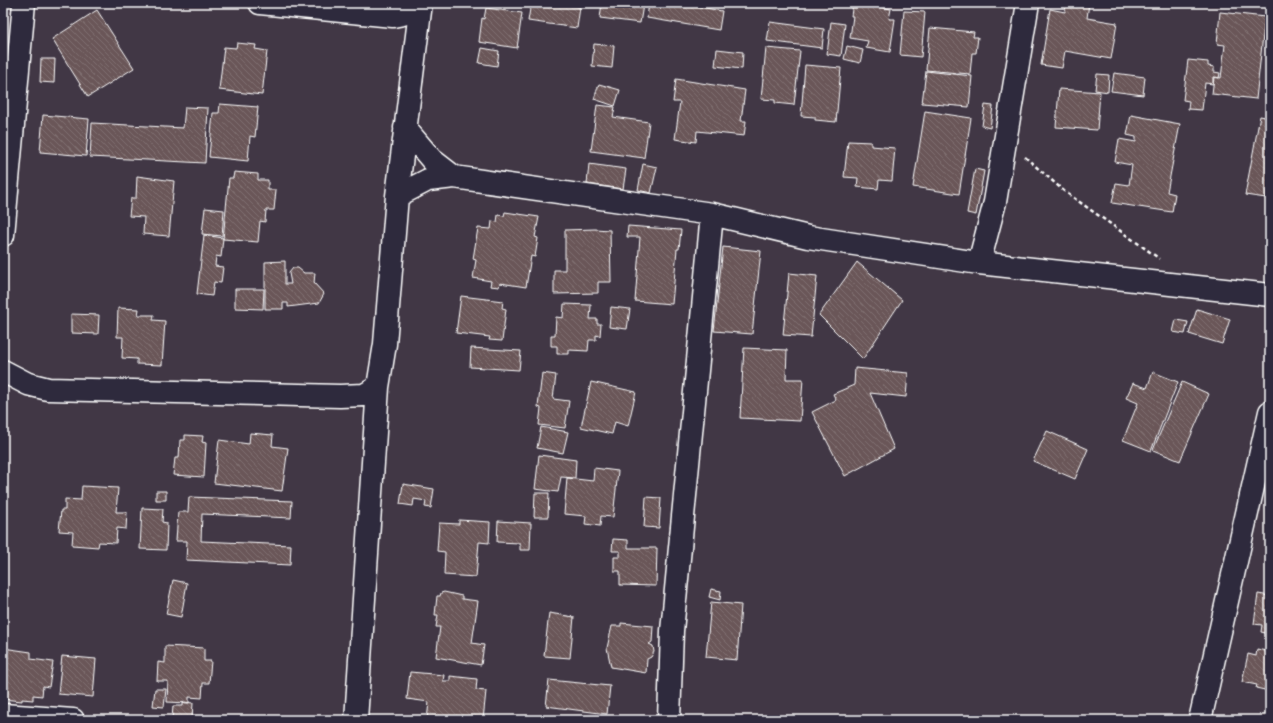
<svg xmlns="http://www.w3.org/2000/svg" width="1273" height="723" font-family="Delius,sans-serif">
<defs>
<pattern id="building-back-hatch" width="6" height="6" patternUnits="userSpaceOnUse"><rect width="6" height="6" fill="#6a5658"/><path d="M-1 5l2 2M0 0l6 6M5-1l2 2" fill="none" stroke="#806f71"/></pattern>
</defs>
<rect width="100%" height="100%" fill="#413745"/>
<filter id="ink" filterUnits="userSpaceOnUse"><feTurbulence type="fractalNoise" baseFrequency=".025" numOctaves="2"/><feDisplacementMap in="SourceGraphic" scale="8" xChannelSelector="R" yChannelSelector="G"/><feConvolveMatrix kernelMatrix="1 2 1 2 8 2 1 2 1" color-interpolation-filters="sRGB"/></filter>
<g filter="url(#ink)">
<path fill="url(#building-back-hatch)" stroke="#fff" d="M531,3h22l27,4 -3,21 -49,-7z
M602,3l41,2 -3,18 -40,-5z
M649,3h29l44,8 -3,19 -72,-12z
M853,3h17l-1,2 22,4 -2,10h6l-5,33 -24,-4 2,-7 -18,-3 3,-22h-2z
M1066,3h23l-2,15 30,5 -6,36 -46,-8 -3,17 -21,-3 9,-56 15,3z
M486,8l36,5 -5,35 -38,-6 3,-24 2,1z
M97,10l37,58 -46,29 -36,-58z
M904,11l21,1 -4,45 -21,-2z
M1220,12l45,5 -9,82 -44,-5 2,-17 7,1 4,-33 -8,-1z
M770,22l54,7 -2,19 -55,-7z
M831,22l14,2 -4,32 -14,-2z
M930,28l44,4 -1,5h5l-2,16h-4l-2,21 -44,-4z
M237,43l19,2 -1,4 12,2 -5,44 -43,-5 5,-43 12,1z
M594,44l20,2 -2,22 -20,-2z
M847,46l16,4 -3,13 -16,-4z
M482,48l17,3 -2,15 -18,-3z
M766,48l34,3 -6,54 -19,-2v-3l-14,-1z
M717,49l26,3 -1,17 -27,-3z
M41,59h14l-1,24 -14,-1z
M1188,60l20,2v4l6,1v5l6,1 -1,5 -6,-1v7l-8,-1 -3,27 -14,-1 1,-8 -6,-1z
M805,65l36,3 -5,54 -21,-2v-3l-14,-1z
M926,71l46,5 -3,31 -47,-4z
M1114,73l31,4 -2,18 -32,-4z
M1097,74l12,1 -1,17 -13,-2z
M676,79l69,11 -4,31h5l-2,15 -47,-5 -1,11 -21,-3 5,-37h-7z
M599,84l21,6 -5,16 -21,-7z
M1059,89l41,3 -3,38 -41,-3z
M220,104l38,3 -3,30 -5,-1 -2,25 -39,-4 4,-44h6z
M597,105l18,2 -2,10 36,5 -5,36 -53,-7z
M985,105l8,1 -3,22 -8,-2z
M185,107l23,1 -3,55 -115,-6 2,-34 91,5z
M925,111l46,7 -12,76 -46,-7z
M43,115l46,4 -3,37 -46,-4z
M1131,115l49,9 -13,68 8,2 -3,18 -60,-9 4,-20 13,2 3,-20 -17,-3 4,-23 17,3v-5l-9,-2z
M1260,116l10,2v74h-3l-1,6 -21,-3z
M848,141l23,1v4l24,2 -3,33 -13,-1 -1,9 -21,-2 1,-9 -14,-1z
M589,164l37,5 -3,20 -36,-5z
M643,164l14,3 -6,26 -13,-3z
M975,169l9,2 -8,44 -9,-2z
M234,172l24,2v6h10v10h8l-2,20h-8l-1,12 -5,-1 -2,21 -35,-3 6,-61h4z
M137,176l37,5 -5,55 -26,-2 1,-17 -15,-1 2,-18h5z
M205,208l19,2 -2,26 -20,-2z
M505,212l34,5 -4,20 3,1 -3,19 -4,-1 -5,31 -26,-4 -1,4 -9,-1 1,-5 -18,-3 3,-18 -3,-1 5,-31 13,1 1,-8 5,1 1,-7 6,1z
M628,226l53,4 -2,19h-2l-5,55 -37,-3 5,-64h-13z
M595,229l15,1 1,52h-13v11l-44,1v-24h11v-40z
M204,235l19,3 -2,19 -5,-1 -1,10 8,1 -2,16 -7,-1 -2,14 -15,-2z
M723,247l38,4 -9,83 -38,-3z
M285,261v23h6l-2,-11 4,-5h5l6,5h11l-1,10 10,11 -5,9 -31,4v-4h-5v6h-18v-47z
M857,262l45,38 -39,59 -44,-44z
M789,273l28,3 -6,61 -28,-2z
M235,289h29l-1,20 -28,-1z
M461,296l42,5 -1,7 4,1 -4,32 -13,-1 1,-3 -34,-4z
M564,304l27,1 -1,14h7v5h4l-1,12 -4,-1v5h-7l-1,11 -19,-1v4h-12v-8h-6v-11h4l1,-18 7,1z
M611,307l19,2 -3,20 -18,-2z
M118,308l21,1 -1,6h16l-1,5 12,1 -3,44 -25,-1v-5l-15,-1 1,-21h-6z
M1197,309l33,10 -8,25 -33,-10z
M71,314l28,1 -1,19 -27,-1z
M1176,320l12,2 -3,12 -12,-2z
M471,348l50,3 -2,19 -49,-3z
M744,348l43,2 -1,29h17l-3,42 -60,-3z
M855,368l53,5 -2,24 -36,-4 24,56 -49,27 -33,-64 24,-12 -3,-6 21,-9z
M1153,372l25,10 -27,69 -28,-11 15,-37 -12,-5 7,-15 14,5z
M542,373l14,2 -3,24 16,2 -4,27 -26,-3 2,-17 -3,-1z
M591,382l45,10 -8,34 -13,-4 -3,12 -31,-7z
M1182,382l27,12 -29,67 -27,-11z
M541,427l27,5 -5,21 -26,-5z
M1047,431l41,18 -13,30 -42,-18z
M250,433l23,2 -1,11 16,2 -6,43 -68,-8 5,-43 30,4z
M185,435l18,1 -1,6 4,1 -2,34 -31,-2 2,-17h4l1,-18h5z
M539,455l37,5 -1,18 -14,-1 -3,15 -23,-3z
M594,468l24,3 -5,46 -12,-1 -1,10 -15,-2 1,-8 -22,-2 3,-36 26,3z
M403,484l31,5 -3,19 -6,-1 1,-6 -12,-2 -1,7 -13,-2z
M82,486l36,2 -2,24h11l-1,17 -9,-1 -1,15 -17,-1 -1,5 -26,-2 1,-13 -14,-1 2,-21h4v-11l16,1z
M156,491h10v9h-10z
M535,493h14l-1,24h-14z
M189,497l103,4 -1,17 -89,-4 -1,27 90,4 -1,20 -104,-5 1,-19h-11l2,-29h10z
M646,497l15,1 -2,30 -15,-1z
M142,508l21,1 -1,13 5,1 -1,27 -26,-1z
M459,520l31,2 -1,21 -10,-1 -3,35 -32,-2 1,-23 -8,-1 2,-28 20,1z
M498,521l33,2 -1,27h-10v-7l-23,-1z
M613,539l15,1v8h29l-1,38 -36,-1v-14h-6v-14h6v-6h-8z
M173,580l14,3 -6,34 -15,-3z
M711,589l10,2 -1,9 -11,-3z
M444,592l18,4v3l16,2 -6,42 12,2 -3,20 -45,-8 4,-30h-4l2,-12h-3l2,-19h3l1,-3z
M1258,594l12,2v38l-9,-2 1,-7 -8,-1z
M711,602l30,3 -4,55 -31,-3z
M549,613l25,4 -4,41 -26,-2z
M621,623l32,3 -1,16 -3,2 4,2 1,6 -3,5 -4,2 -1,14 -35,-6 -4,-19 5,-22h9z
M165,646l39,2v13h7l-2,22h-6l-1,15 -13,-1v6l-22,-1 1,-21h-11l1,-19 7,1z
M3,648l28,4v7l22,3 -4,25 -6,-1 -1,10 -9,-1v5l-11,-1v2l-19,-2v-22l2,-3h-2z
M1257,649l13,3 -1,39 -13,-3 1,-3 -15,-3 6,-28 8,2z
M62,656l34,3 -3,38 -35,-3z
M410,672l34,3 -1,6h7v-5l27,3 -1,11 10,1 -3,29h-56l2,-18 -22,-3z
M549,680l61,6 -3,28 -61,-8z
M155,689h11l-2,18 -11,-1z
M183,702l10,1 -1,16h-20l1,-13h10z"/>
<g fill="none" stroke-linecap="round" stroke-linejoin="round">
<defs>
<path id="street" d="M260,3l133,13 10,-2 14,-11
M405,128l27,32 22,17
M397,196l31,-16 26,-3 258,37 96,23 171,26 291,32
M3,235l21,-232
M979,263l16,-61 33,-199
M3,371l25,13 20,5 292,7 24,-1 14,-8
M3,715l70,5
M356,720l22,-333 7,-43 12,-148 24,-193
M669,720l3,-89 40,-417
M1200,720l70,-308"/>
</defs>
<use href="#street" stroke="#fff" stroke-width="25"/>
<path stroke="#fff" stroke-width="2.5" stroke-dasharray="4 3" stroke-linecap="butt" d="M1025,157l39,34 96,68"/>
<use href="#street" stroke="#2f2a3d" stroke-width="22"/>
</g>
</g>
<rect width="1273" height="723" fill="none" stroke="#2f2a3d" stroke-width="16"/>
<rect x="8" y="8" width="1257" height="707" fill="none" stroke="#fff" stroke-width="1.5" filter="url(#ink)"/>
</svg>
